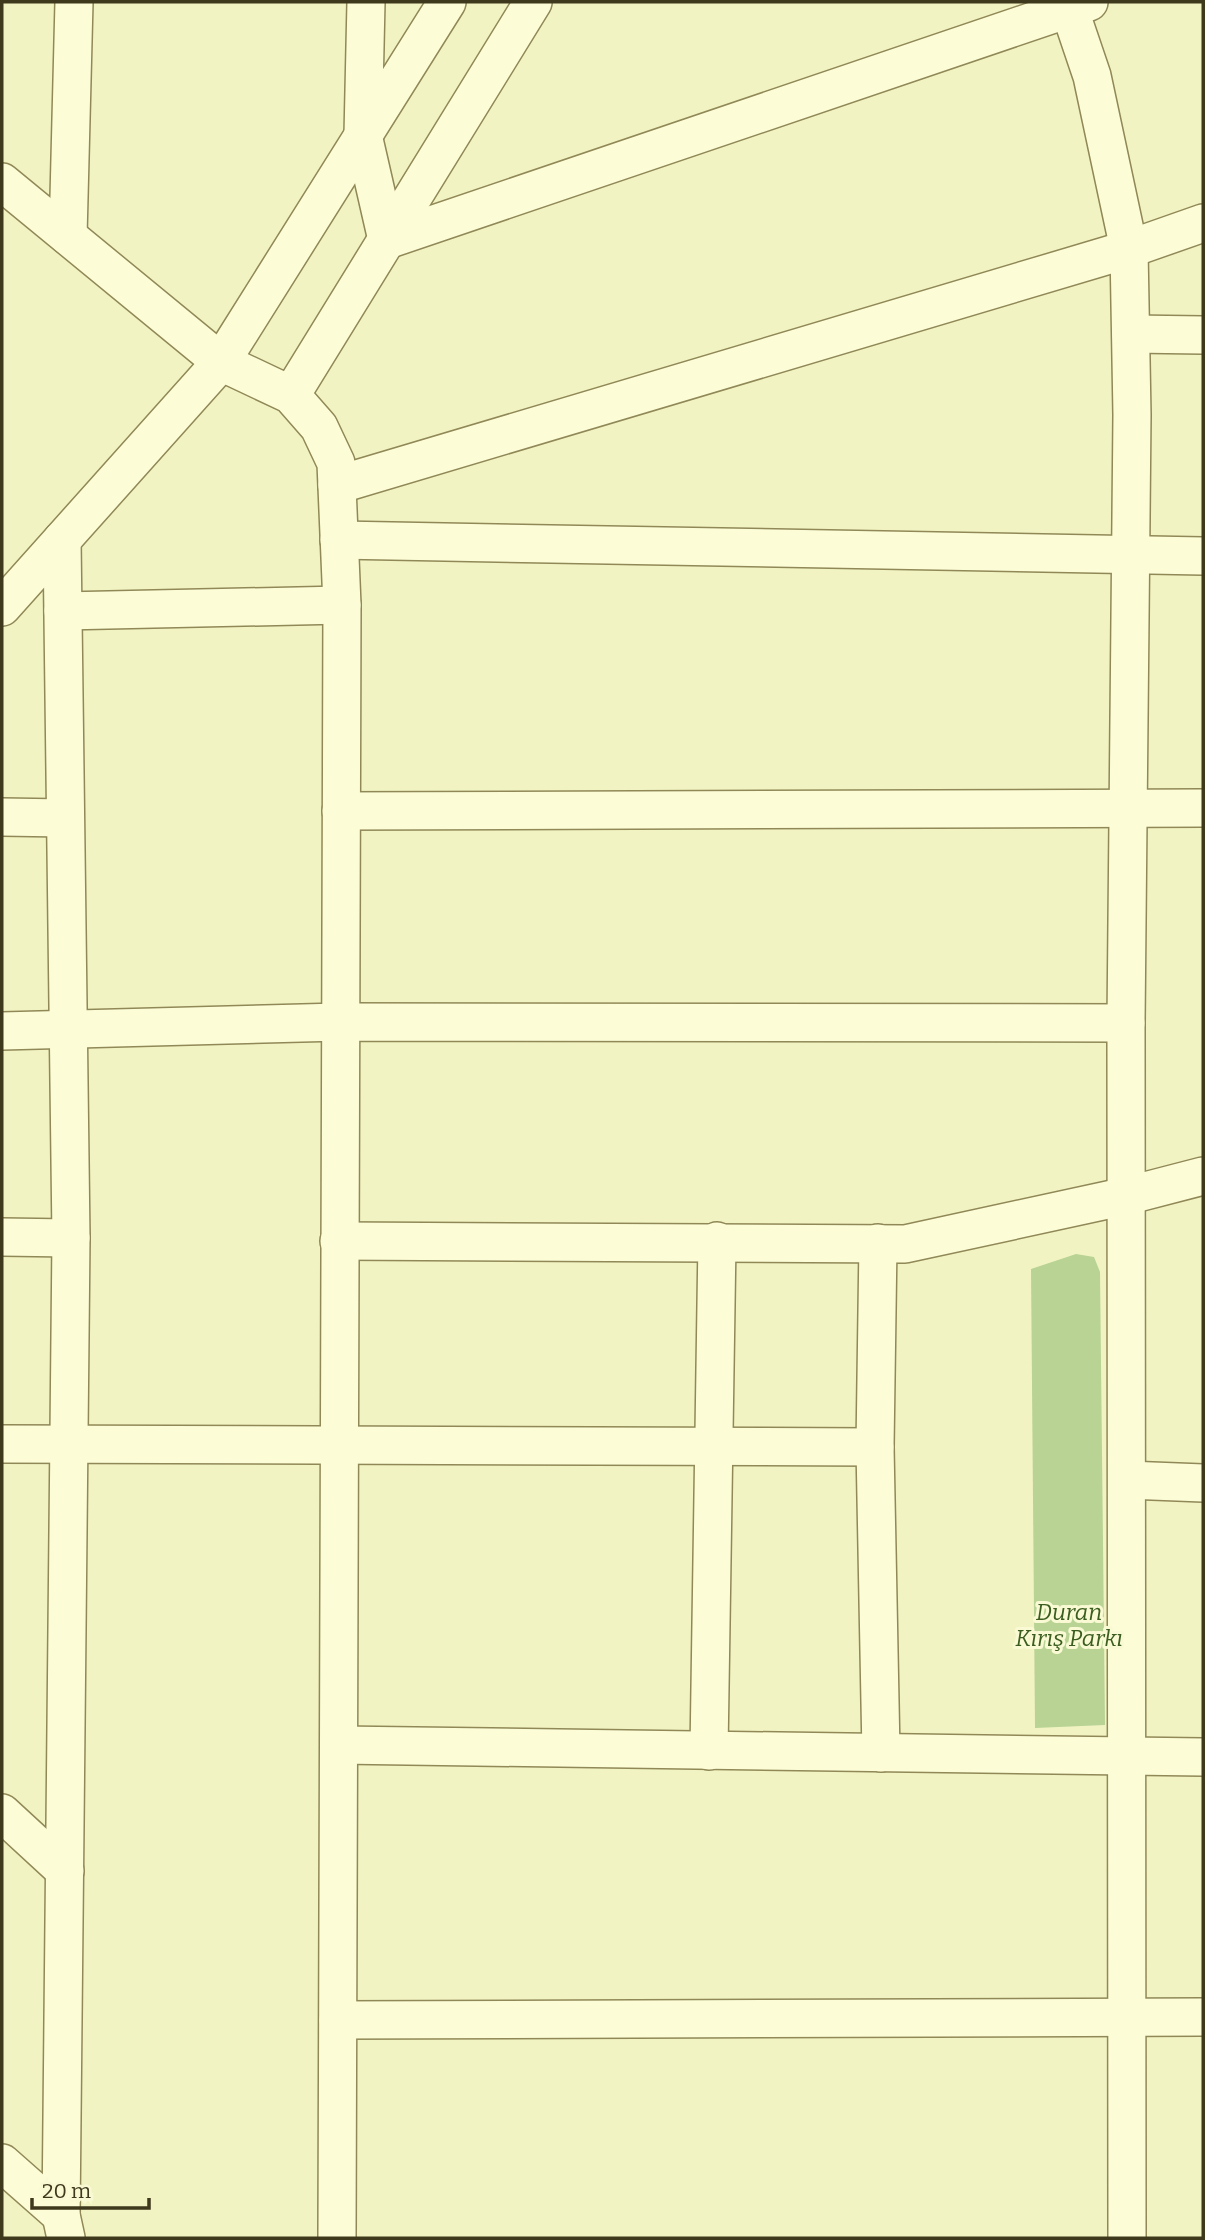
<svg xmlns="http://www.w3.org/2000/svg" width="1205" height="2240" viewBox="0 0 1205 2240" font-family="Bitter,serif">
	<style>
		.green { fill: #b8d394 }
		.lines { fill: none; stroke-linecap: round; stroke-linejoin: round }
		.minor-casing { stroke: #908857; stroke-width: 40 }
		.minor { stroke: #fcfdd7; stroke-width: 37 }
		.labels { text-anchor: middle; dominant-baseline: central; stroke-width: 6; stroke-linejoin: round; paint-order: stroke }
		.park-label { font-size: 23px; font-style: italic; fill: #3b5d20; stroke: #f9fad3 }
	</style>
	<rect width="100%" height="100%" fill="#f2f3c2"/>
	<path class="green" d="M1076 1254 1094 1257 1100 1272 1105 1725 1035 1728 1031 1269Z"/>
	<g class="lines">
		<g class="minor-casing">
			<g id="minor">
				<path d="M366 2 363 135 387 240"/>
				<path d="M1067 2 1092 76 1129 249 1132 415 1126 1023 1127 2238"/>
				<path d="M2 182 221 362 291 395 319 427 336 463 342 605 337 2238"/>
				<path d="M68 236 74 2"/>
				<path d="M387 240 1089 2"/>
				<path d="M1131 334 1203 335"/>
				<path d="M291 395 533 2"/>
				<path d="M337 485 1129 249 1203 223"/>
				<path d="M62 540 71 1238 61 2215 66 2238"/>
				<path d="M339 540 1203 556"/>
				<path d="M2 607 221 362 447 2"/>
				<path d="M63 611 342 605"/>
				<path d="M341 811 1203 808"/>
				<path d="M2 817 65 818"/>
				<path d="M2 1031 340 1022 1126 1023"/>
				<path d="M2 1237 71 1238"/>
				<path d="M339 1241 905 1244 1126 1196 1203 1176"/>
				<path d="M878 1243 875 1447 881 1753"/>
				<path d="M2 1444 875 1447"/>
				<path d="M1127 1480 1203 1483"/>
				<path d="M339 1745 1203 1757"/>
				<path d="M709 1751 717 1241"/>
				<path d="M2 1813 65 1871"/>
				<path d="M338 2020 1203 2017"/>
				<path d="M2 2163 61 2215"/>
			</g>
		</g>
		<use href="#minor" class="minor"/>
	</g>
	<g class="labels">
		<g class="park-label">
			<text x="1069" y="1612">Duran<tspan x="1069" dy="26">Kırış Parkı</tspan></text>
		</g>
	</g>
	<rect width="1205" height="2240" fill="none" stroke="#3e381d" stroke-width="7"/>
	<path d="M32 2198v10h117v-10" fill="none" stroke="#3e381d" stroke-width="3.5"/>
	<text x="42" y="2198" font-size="21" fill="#3e381d" stroke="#f9fad3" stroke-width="5" paint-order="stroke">20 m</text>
</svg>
